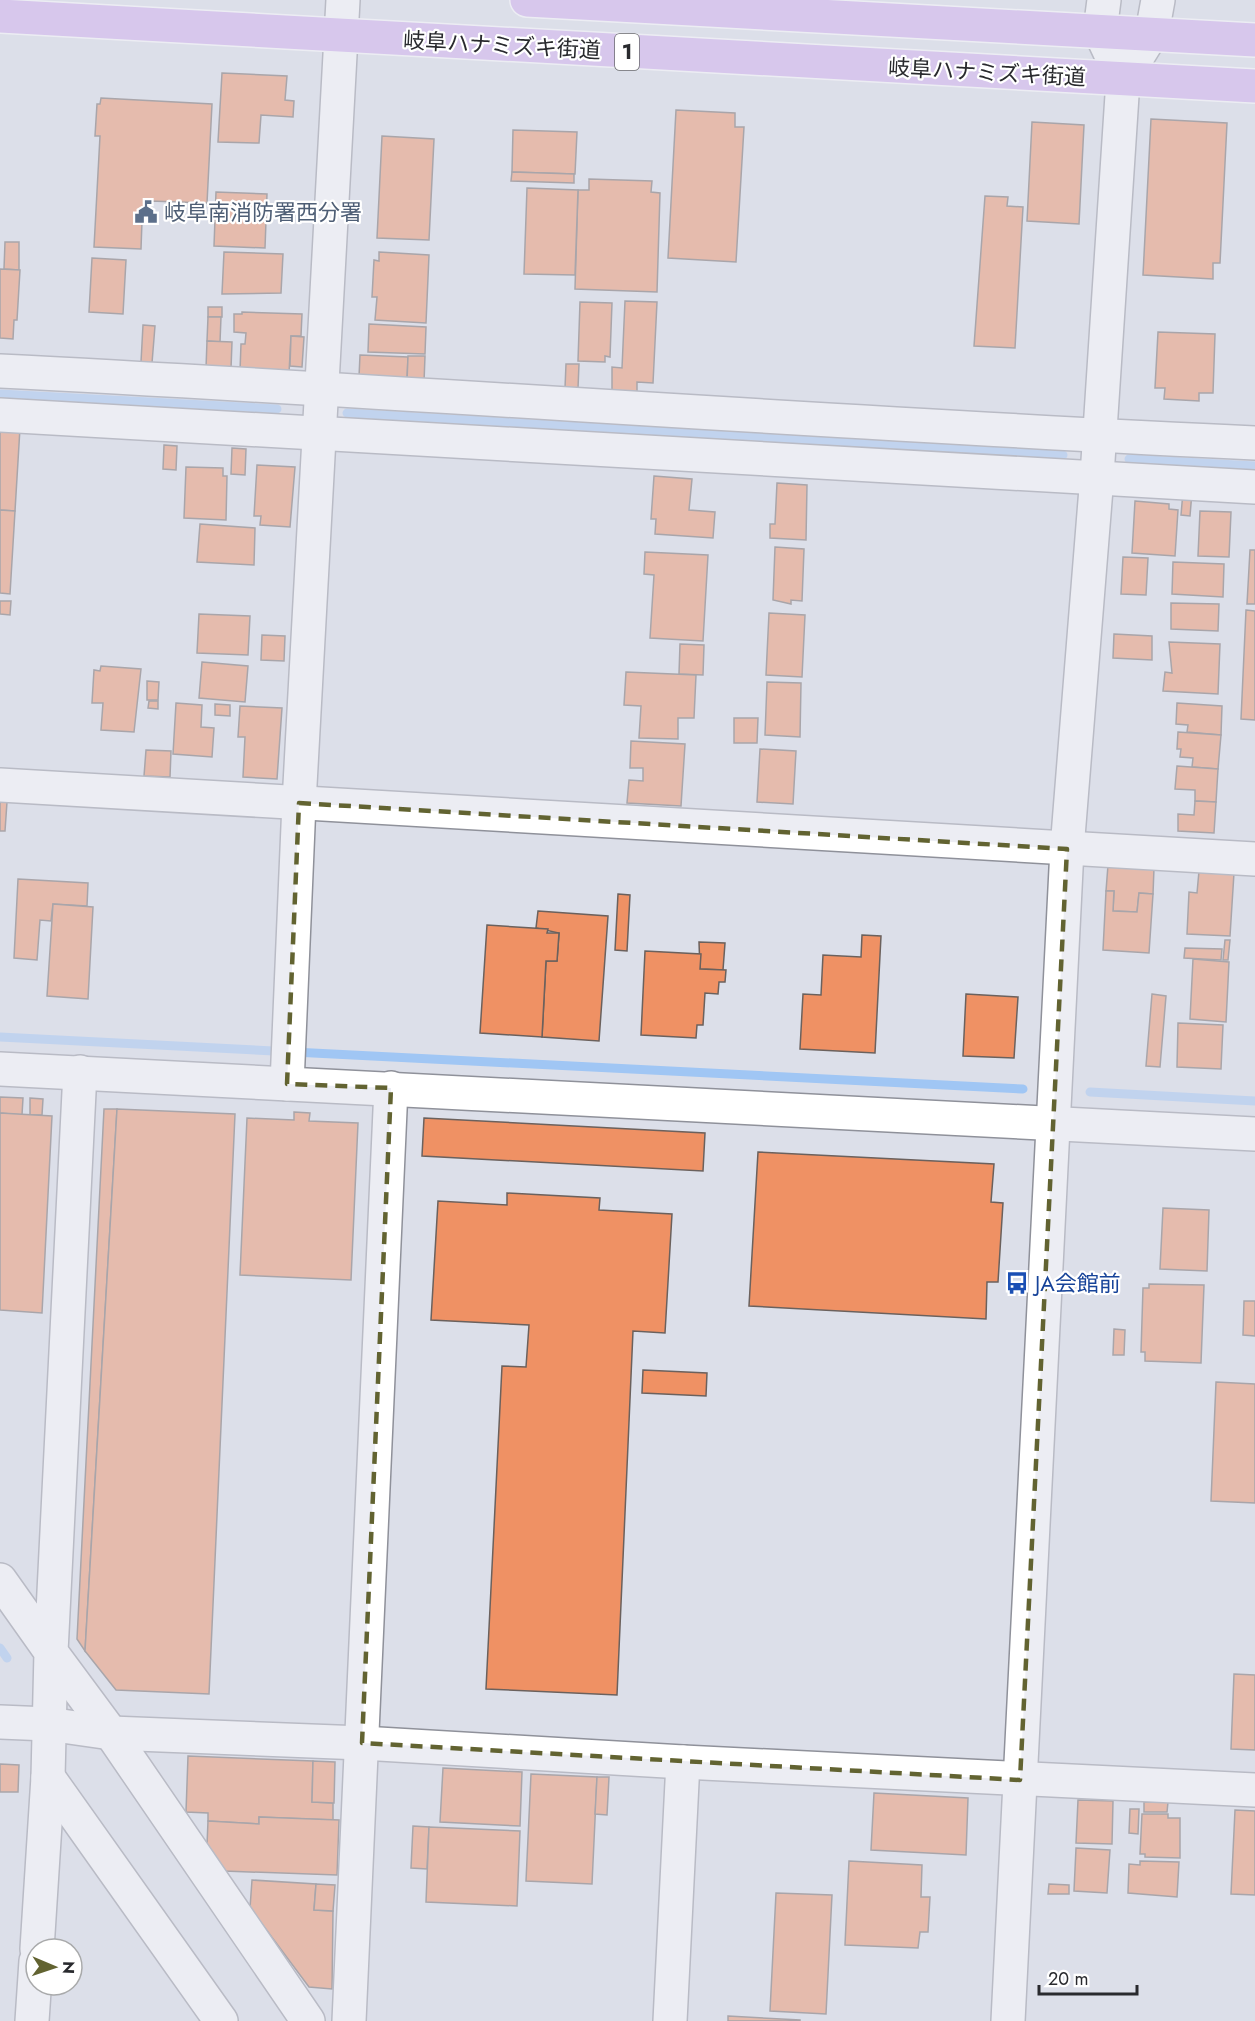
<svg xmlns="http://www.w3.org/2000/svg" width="1255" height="2021" viewBox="0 0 1255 2021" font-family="Jost,'Noto Sans JP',sans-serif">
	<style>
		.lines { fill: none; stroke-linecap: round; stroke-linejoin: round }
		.stream { stroke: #a0c6f4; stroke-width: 9 }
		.building { fill: #ef9164; stroke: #6b615d; stroke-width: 1.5 }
		.minor-casing { stroke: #8f919a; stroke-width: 36 }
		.major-casing { stroke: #fff; stroke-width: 36 }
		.minor { stroke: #fff; stroke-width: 33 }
		.major { stroke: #d0aaf0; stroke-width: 33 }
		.marked { fill: none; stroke: #626331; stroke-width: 4.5; stroke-dasharray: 12 8; stroke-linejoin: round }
		.labels { text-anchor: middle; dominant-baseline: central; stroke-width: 4.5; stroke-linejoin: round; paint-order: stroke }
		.shield { fill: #fff; stroke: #696a6d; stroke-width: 1.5 }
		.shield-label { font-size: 21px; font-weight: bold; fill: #292a2e }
		.street-label { font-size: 22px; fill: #292a2e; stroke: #fff }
		.service-label { font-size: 22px; fill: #4e5e75; stroke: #fff; text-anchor: start }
		.transit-label { font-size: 22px; fill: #164399; stroke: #fff; text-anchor: start }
	</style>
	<rect width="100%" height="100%" fill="#dcdfe9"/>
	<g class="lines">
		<g class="stream">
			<path d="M0 394 277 409"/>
			<path d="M347 413 1063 455"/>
			<path d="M1129 459 1255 466"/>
			<path d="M0 1037 1023 1089"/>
			<path d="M1090 1092 1255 1101"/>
			<path d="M0 1648 7 1658"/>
		</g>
	</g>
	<g class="building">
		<path d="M222 73 287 76 285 100 294 101 293 117 261 115 259 143 218 142Z"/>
		<path d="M101 98 212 104 207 203 150 201 149 222 142 221 141 249 94 247 100 136H95L97 104H100Z"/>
		<path d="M676 110 735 113V127H744L736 262 668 258Z"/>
		<path d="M1151 119 1227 123 1220 263H1213V279L1143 275Z"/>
		<path d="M1032 122 1084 125 1079 224 1027 221Z"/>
		<path d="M513 130 577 132 575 174 512 172Z"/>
		<path d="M382 136 434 139 429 240 377 238Z"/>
		<path d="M512 172 574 174V183L511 181Z"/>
		<path d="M589 179 652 181 651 192 660 193 657 292 575 289 578 190H589Z"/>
		<path d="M527 188 578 190 575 275 524 274Z"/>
		<path d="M216 192 267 194 265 248 214 246Z"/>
		<path d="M985 196 1008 197 1007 206 1023 207 1015 348 974 346Z"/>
		<path d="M5 242H19V270L4 269Z"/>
		<path d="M224 252 283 254 281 293 222 294Z"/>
		<path d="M379 252 429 255 426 323 375 320 377 297H372L374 260 379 261Z"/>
		<path d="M92 258 126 260 123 314 89 312Z"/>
		<path d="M0 269 20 270 17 320H14L13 339 0 338Z"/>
		<path d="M625 301 657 302 653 383 637 382V393L612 391V367L622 368Z"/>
		<path d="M580 302 612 303 610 357 605 356V362L578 361Z"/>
		<rect x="208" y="307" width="14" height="10"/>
		<path d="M242 312 302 314 301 336H291L289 373 240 371 241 344H245L246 333 234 332V314H242Z"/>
		<path d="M208 317H221L220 342 207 341Z"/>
		<path d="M369 324 426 327 425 354 368 352Z"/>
		<path d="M143 325 155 326 152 363 141 362Z"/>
		<path d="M1158 332 1215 334 1213 393H1199V401L1164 399 1165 388H1155Z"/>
		<path d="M291 336 304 337 302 367 290 366Z"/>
		<path d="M207 341 232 342 231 369 206 368Z"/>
		<path d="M360 355 408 357 407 379 359 377Z"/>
		<path d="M408 356H425L424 382 407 381Z"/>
		<path d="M566 364H579L578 388H565Z"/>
		<path d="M0 427 20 428 15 511 0 510Z"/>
		<path d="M164 445 177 446 176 470 163 469Z"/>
		<path d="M232 448 246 449 245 475 231 474Z"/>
		<path d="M257 465 295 467 290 527 260 525 261 516H254Z"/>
		<path d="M186 467 223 468V476H227L226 520 184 518Z"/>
		<path d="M654 476 692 479 689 510 715 512 713 538 655 534 656 519H651Z"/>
		<path d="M777 483 807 485 806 540 770 538V524H775Z"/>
		<path d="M1183 492H1192L1190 516 1181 515Z"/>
		<path d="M1135 501 1169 504V509L1178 510 1175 556 1132 553Z"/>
		<path d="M0 510 15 511 10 594 0 593Z"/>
		<path d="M1200 511 1231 512 1229 557 1198 556Z"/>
		<path d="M200 524 255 528 254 565 197 562Z"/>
		<path d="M775 547 804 549 802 601 791 600V604L773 600Z"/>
		<path d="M1250 550H1255V604H1247Z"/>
		<path d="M645 552 708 555 703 641 650 638 654 575 644 574Z"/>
		<path d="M1123 557 1148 558 1146 595 1121 594Z"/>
		<path d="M1173 562 1224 564 1223 597 1172 594Z"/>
		<path d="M0 601H11L10 615 0 614Z"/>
		<path d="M1171 603 1219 604 1218 631 1171 629Z"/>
		<path d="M1246 610 1255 611V720L1241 719Z"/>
		<path d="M769 613 805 615 802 677 766 675Z"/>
		<path d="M199 614 250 616 248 655 197 653Z"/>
		<path d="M1114 634 1152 636V660L1113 658Z"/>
		<path d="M262 635 285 636 284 661 261 660Z"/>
		<path d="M1169 642 1220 644 1218 694 1163 691 1165 672 1172 673Z"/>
		<path d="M680 644 704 645 703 675 679 674Z"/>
		<path d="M202 662 248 666 245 702 199 698Z"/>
		<path d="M101 666 141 669 134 732 101 730 103 703H92L94 670 100 671Z"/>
		<path d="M626 672 696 675 694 718H678V739L639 738 641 706 624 705Z"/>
		<path d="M147 681 159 682 158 700H147Z"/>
		<path d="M767 682 801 683 800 737 765 735Z"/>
		<path d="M149 701H158V709L148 708Z"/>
		<path d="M176 703 202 705 201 727 214 728 212 757 173 754Z"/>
		<path d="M1177 703 1222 706 1221 735 1187 732 1188 725 1176 724Z"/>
		<path d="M215 704 230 705V716L215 715Z"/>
		<path d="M240 706 282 708 277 779 243 777 245 737H238Z"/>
		<path d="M734 718H758L757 743H734Z"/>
		<path d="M1178 732 1221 735 1218 769 1192 767 1193 758 1180 757 1181 749H1177Z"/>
		<path d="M631 741 685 744 681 806 627 803 629 780 643 781V768H630Z"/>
		<path d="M760 749 796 751 793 804 757 802Z"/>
		<path d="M146 750 171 751 170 777 144 776Z"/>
		<path d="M1177 766 1218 769 1216 802 1195 801V790L1175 789Z"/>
		<path d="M1195 801 1216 802 1214 833 1178 831V814L1194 815Z"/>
		<path d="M0 802H7L5 831H0Z"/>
		<path d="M1108 865 1154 868 1153 894 1139 893 1137 912 1113 911 1114 891H1106Z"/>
		<path d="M1199 871 1234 873 1230 936 1187 934 1189 892 1197 893Z"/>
		<path d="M18 879 88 883 87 906 53 904 51 921 40 920 37 960 14 958Z"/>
		<path d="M1106 891H1114L1113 911 1137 912 1139 893 1153 894 1149 953 1103 950Z"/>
		<path d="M618 894 630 895 627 951 615 950Z"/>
		<path d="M53 904 93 907 88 999 47 996Z"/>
		<path d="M538 911 608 916 599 1041 542 1037 546 961H557L559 933 536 928Z"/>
		<path d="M487 925 548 929 547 933H559L557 961H546L542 1037 480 1033Z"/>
		<path d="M862 935 881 936 875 1053 800 1049 803 994 821 995 823 955 861 957Z"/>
		<path d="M1225 940H1230L1228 960H1223Z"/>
		<path d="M699 942 725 943 723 970 700 969Z"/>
		<path d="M1185 948 1222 949 1221 960 1184 958Z"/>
		<path d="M645 951 701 954 700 969 726 970 725 982H719L718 994 705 993 703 1025H697L696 1038 641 1035Z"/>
		<path d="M1193 959 1229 962 1226 1022 1190 1019Z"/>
		<path d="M966 994 1018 997 1014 1058 963 1056Z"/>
		<path d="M1152 994 1166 996 1160 1067 1146 1066Z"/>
		<path d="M1178 1023 1223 1025 1221 1069 1177 1067Z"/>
		<path d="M0 1097 23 1098 22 1115 0 1113Z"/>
		<path d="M30 1098 43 1099 42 1115H30Z"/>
		<path d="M104 1109H117L85 1651 77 1639Z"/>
		<path d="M117 1109 235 1114 209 1694 116 1690 85 1651Z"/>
		<path d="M294 1112 310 1113 309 1121 358 1123 351 1280 240 1275 247 1118 294 1120Z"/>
		<path d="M0 1113 52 1116 42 1313 0 1310Z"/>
		<path d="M424 1118 705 1133 703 1171 422 1156Z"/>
		<path d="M758 1152 994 1164 991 1202 1003 1203 998 1282H987L986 1319 749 1306Z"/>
		<path d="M507 1193 600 1198 599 1210 672 1214 665 1333 633 1331 617 1695 486 1689 502 1366 526 1367 529 1325 431 1320 438 1201 507 1205Z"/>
		<path d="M1163 1208 1209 1210 1207 1271 1160 1269Z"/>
		<path d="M1149 1284 1204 1285 1201 1363 1145 1361V1352H1141L1143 1288H1149Z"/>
		<path d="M1244 1301H1255V1336L1243 1335Z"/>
		<path d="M1114 1329 1125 1330 1124 1355H1113Z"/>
		<path d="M643 1370 707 1373 706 1396 642 1393Z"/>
		<path d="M1216 1382 1255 1384V1503L1211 1501Z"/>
		<path d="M1234 1674 1255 1675V1750L1231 1749Z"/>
		<path d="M188 1756 313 1761 312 1802 333 1803V1820L259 1817V1824L208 1821V1813L186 1812Z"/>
		<path d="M313 1761 335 1762 334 1803 312 1802Z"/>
		<path d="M0 1764 19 1765 18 1792H0Z"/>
		<path d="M443 1768 522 1772 520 1826 440 1822Z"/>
		<path d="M531 1774 597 1777 592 1884 526 1881Z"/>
		<path d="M597 1777H609L607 1815 595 1814Z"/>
		<path d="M874 1793 968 1798 966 1855 871 1850Z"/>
		<path d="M1078 1800 1113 1801 1112 1844 1076 1843Z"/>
		<path d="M1144 1802H1168L1167 1812H1144Z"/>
		<path d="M1130 1809H1139L1138 1834 1129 1833Z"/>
		<path d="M1235 1810 1255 1811V1895L1231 1894Z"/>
		<path d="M1142 1814H1168V1818H1180V1858L1145 1857V1854H1140Z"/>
		<path d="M259 1817 339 1820 337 1875 224 1871 207 1845 208 1821 259 1824Z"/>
		<path d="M413 1826 429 1827 427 1869 411 1868Z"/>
		<path d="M429 1827 520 1831 517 1906 426 1902Z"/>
		<path d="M1076 1848 1110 1850 1107 1893 1074 1891Z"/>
		<path d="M849 1861 922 1865 921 1897H930L928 1932H920L918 1948 845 1945Z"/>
		<path d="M1140 1861 1179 1862 1177 1897 1128 1893 1129 1864 1140 1865Z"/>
		<path d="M252 1880 316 1884 314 1910 333 1911 332 1989 309 1987 250 1908Z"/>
		<path d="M316 1884 335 1885 333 1911 314 1910Z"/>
		<path d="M1049 1884 1069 1885V1894H1048Z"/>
		<path d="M776 1893 832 1895 826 2014 770 2011Z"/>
		<path d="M728 2016 800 2020V2021H728Z"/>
	</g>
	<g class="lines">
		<g class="minor-casing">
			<g id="minor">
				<path d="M1104 0 1100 31 1123 80"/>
				<path d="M0 371C419 392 836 424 1255 443"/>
				<path d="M0 415 1255 487"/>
				<path d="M0 785 1255 859"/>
				<path d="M0 1069 1255 1134"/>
				<path d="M80 1072 51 1652 111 1733 308 2021"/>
				<path d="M287 1084 299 803 343 0"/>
				<path d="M0 1580 51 1652 48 1777 37 1949"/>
				<path d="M0 1722 48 1724 111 1733 362 1743 683 1762 1255 1790"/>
				<path d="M48 1777 221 2021"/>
				<path d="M32 2021 36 1961"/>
				<path d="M349 2021 391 1088"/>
				<path d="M670 2021 683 1762"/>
				<path d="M1008 2021 1067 849 1097 476 1123 80 1152 33 1158 0"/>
			</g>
		</g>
		<g class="major-casing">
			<g id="major">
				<path d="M527 0 1255 40"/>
				<path d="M0 16 1255 86"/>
			</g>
		</g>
		<use href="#minor" class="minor"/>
		<use href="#major" class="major"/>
	</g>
	<path d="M0 0H1255V2021H0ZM299 803 1067 849 1020 1780 362 1743 391 1088 287 1084Z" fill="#dcdfe9" fill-opacity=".55" fill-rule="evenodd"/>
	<path class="marked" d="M299 803 1067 849 1020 1780 362 1743 391 1088 287 1084Z"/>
	<defs>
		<g id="civic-bare" transform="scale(1.8)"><path d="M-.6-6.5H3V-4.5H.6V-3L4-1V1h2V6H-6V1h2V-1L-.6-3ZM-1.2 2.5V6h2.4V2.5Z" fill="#5c6f8a" stroke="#fff" stroke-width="2.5" paint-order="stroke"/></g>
		<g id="bus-bare" transform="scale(1.8)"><path d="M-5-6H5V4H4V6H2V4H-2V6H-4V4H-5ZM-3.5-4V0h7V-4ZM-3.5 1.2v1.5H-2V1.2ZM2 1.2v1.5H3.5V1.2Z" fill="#1a4fb4" stroke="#fff" stroke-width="2.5" paint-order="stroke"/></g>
	</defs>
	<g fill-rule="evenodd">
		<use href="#civic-bare" x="146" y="212"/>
		<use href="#bus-bare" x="1017" y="1283"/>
	</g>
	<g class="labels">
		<rect class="shield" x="615" y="34" width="24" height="36" rx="4.5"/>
		<g class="shield-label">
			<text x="627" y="52">1</text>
		</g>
		<g class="street-label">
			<text transform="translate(502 45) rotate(3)">岐阜ハナミズキ街道</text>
			<text transform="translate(987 72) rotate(3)">岐阜ハナミズキ街道</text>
		</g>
		<g class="service-label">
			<text x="164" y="212">岐阜南消防署西分署</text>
		</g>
		<g class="transit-label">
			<text x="1035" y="1283">JA会館前</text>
		</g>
	</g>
	<g transform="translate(54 1967) rotate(92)"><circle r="28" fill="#ffffff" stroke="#a9aaab" stroke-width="1.5"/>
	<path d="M0-4.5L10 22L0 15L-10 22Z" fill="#626331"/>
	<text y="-9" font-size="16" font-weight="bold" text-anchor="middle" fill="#292a2e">N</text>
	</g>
	<path d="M1039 1985v9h98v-9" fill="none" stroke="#292a2e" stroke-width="3"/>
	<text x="1048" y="1985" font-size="18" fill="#292a2e" stroke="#ffffff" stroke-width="4.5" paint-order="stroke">20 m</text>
</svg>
